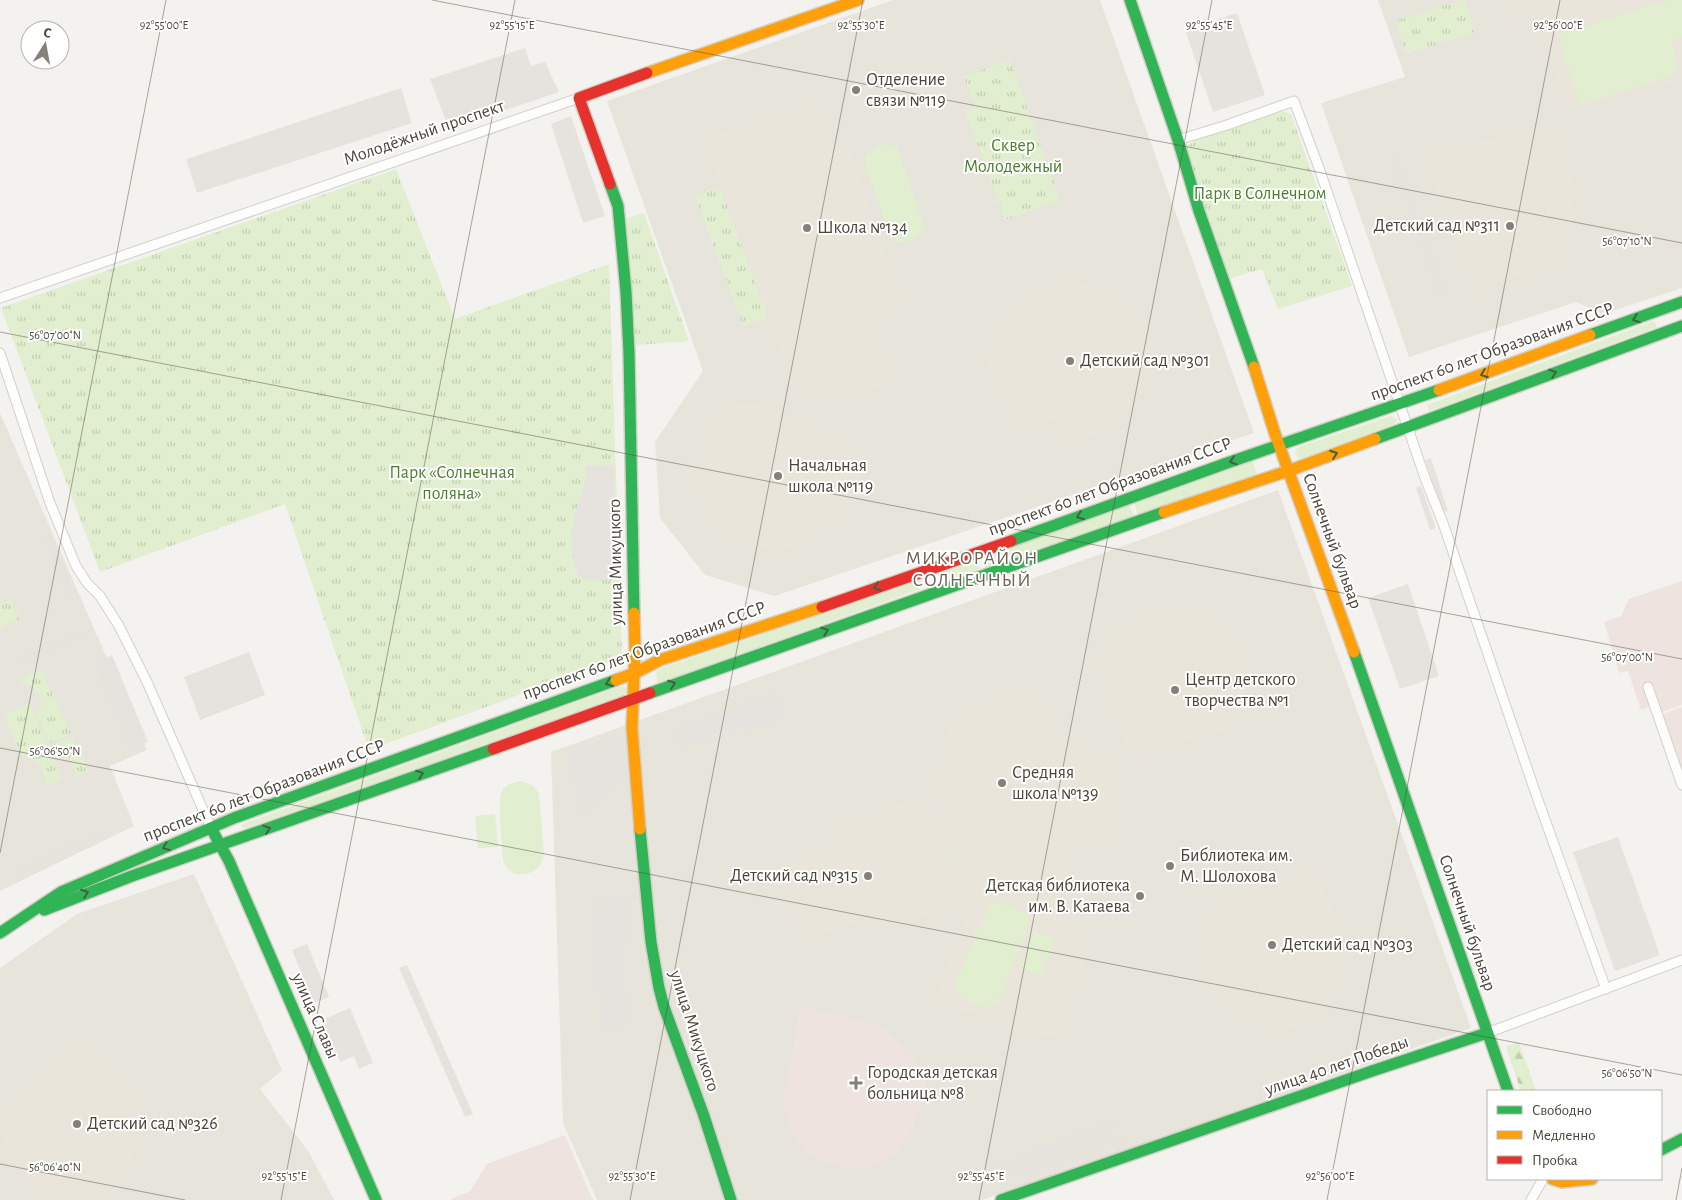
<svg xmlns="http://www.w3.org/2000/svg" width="1682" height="1200" viewBox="0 0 1682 1200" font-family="'Alegreya Sans',sans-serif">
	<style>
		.residential { fill: #e7e4dc }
		.education { fill: #eae5da }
		.medical { fill: #eee3df }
		.grass { fill: #e1eecf }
		.forest { fill: url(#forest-firs) }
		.park { fill: url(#park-tufts) }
		.parking { fill: #e6e3df }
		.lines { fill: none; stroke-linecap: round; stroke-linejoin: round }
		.street-casing { stroke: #d2d0cb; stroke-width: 11 }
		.fast-casing { stroke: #d3cfc5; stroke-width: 14 }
		.slow-casing { stroke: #d3cfc5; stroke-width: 14 }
		.jam-casing { stroke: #d3cfc5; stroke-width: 14 }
		.street { stroke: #fdfdfc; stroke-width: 9 }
		.fast { stroke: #30b455; stroke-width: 11 }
		.slow { stroke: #ff9f0a; stroke-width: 11 }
		.jam { stroke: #e5322d; stroke-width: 11 }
		.oneway { stroke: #446040 }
		.ticks { fill: none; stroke: #4b4439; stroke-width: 1; stroke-opacity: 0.45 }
		.poi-dot { fill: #868178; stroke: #fff; stroke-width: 2 }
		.labels { text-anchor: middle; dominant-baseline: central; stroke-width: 4; stroke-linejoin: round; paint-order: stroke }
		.poi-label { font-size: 18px; fill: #4b4439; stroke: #fff; text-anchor: start }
		.street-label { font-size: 18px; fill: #4b4439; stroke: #fff }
		.park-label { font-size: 18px; fill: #4a7f2a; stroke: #fff }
		.neighbourhood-label { font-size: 19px; letter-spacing: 1px; fill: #6e6250; stroke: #fff }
		.ticks-label { font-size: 12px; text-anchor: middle; fill: #4b4439; stroke: #fff; stroke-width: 4; stroke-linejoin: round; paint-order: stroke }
	</style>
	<defs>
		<pattern id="forest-firs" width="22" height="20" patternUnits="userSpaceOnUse" patternTransform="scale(1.25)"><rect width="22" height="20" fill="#e1eecf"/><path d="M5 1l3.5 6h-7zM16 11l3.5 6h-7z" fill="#c3cdb2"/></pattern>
		<pattern id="park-tufts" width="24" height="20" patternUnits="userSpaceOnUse" patternTransform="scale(1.25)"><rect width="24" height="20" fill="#e1eecf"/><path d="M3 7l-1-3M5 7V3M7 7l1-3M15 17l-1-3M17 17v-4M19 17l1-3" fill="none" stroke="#c3cdb2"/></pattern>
	</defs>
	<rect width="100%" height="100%" fill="#f4f2ee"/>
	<g class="residential">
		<path d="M893 0H1100L1254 433 775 596 705 575 660 518 655 442 703 371 607 101Z"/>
		<path d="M1378 0H1682V288L1603 314 1576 302 1409 357 1321 103 1405 77Z"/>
		<path d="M0 413 147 750 110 766 134 826 0 891Z"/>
		<path d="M1278 490 1471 1028 982 1200H597L563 1123 551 752Z"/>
		<path d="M194 874 282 1070 260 1089 309 1152 334 1200H0V968L77 914Z"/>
	</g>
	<g class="education">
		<path d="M1501 0H1682V70L1671 82 1568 112 1537 18 1507 17Z"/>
		<path d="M817 100 837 155 851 150 902 301 877 331 891 377 889 383 887 385 874 390 794 391 705 140Z"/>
		<path d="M1551 123 1576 190 1563 261 1474 292 1425 157Z"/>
		<path d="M1061 279 1098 285 1115 295 1134 313 1154 345 1152 370 1140 394 1119 418 1106 430 1067 444 1058 417 1016 432 983 353 1007 323 1032 296Z"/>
		<path d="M741 405H759L789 417 841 443 854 453 858 460 859 473 856 486 840 516 825 530 792 548 781 551 767 550 756 547 732 535 724 528 710 513 697 486 699 459 712 429 722 415 731 408Z"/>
		<path d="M1198 608 1214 615 1246 653 1249 674 1240 706 1224 732 1129 757 1096 660 1111 637 1136 622 1170 610Z"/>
		<path d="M1035 685 1054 736 1119 765 1118 834 1073 847 1061 911 1090 942 1058 1039 937 1003 935 998 974 895 934 786 953 719Z"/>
		<path d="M924 795 957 885 950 909 873 933 866 918 803 940 779 866 842 844 836 825Z"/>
		<path d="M1318 872 1347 954 1336 994 1326 1008 1307 1022 1289 1028 1271 1027 1248 1022 1223 1009 1202 985 1199 954V936L1215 904 1230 890Z"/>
		<path d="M84 1038 97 1045 150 1117 145 1131 130 1142 132 1172 97 1200H45L4 1152 8 1102Z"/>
	</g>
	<g class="medical">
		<path d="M1682 581V705L1662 712 1659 704 1641 710 1628 671 1619 673 1604 622 1621 616 1629 599Z"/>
		<path d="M1682 707V769L1663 714Z"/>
		<path d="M805 1007 873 1024 887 1031 914 1059 924 1078 927 1088 926 1097 919 1110 911 1133 899 1150 882 1163 859 1168 846 1167 821 1160 808 1153 799 1144 789 1128 784 1105 785 1090 800 1011Z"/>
		<path d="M565 1135 593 1200H449L470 1191 487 1164Z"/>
	</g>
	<g class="grass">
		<path d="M1668 0H1682V37L1671 41 1678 65 1669 77 1580 105 1558 35Z"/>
		<path d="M887 144 897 147 925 228C917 241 906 245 891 240L864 161C866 150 876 145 887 144Z"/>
		<path d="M1654 321 1657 327 1429 411 1427 405Z"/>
		<path d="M1391 416 1397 419 1394 425 1303 458H1298L1295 454 1296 450 1299 447Z"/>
		<path d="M1252 460 1257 474 1138 515 1134 502Z"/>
		<path d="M1129 504 1134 517 985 567 982 558Z"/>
		<path d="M977 559 980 569 946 580 940 579 939 575 941 572Z"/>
		<path d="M919 580 923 583V586L920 589 657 684 656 671 660 669Z"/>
		<path d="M621 686 626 688 627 692 623 696 246 828 241 827 243 824Z"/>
		<path d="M521 781 533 786 539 793 544 854C542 875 513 883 504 863 502 857 499 809 500 800 500 797 501 792 503 789 507 784 514 782 521 781Z"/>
		<path d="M495 814 498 847 478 848 475 816Z"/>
		<path d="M995 902H1001L1027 914 1030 922 998 1002 989 1008C975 1005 956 998 956 982L988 907Z"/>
		<path d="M1035 931 1055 940 1041 976 1020 967Z"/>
	</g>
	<path class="forest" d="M1519 1042 1536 1091H1521L1506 1047Z"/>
	<g class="park">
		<path d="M1461 0H1464L1475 32 1406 54 1395 21Z"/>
		<path d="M1010 60 1060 200 1005 220 965 111 975 108 964 76Z"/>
		<path d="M1279 110 1291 114 1352 286 1278 309 1262 269 1228 279 1186 153 1188 146 1194 141Z"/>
		<path d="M396 169 455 319 609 264 622 657 369 750 285 504 100 572 1 308Z"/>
		<path d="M720 187 768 318 743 326 695 196Z"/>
		<path d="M644 213 689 341 636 345 626 219Z"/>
		<path d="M11 599 20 619 0 628V604Z"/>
		<path d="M41 669 71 734 50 743 36 713 41 707 40 695 31 686 23 685 20 679Z"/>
		<path d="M30 703 62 779 47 786C41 769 40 758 20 755L4 715Z"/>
		<path d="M72 736 88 771 77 776 66 751 56 756 51 746Z"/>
	</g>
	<g class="parking">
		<path d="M1237 13 1265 95 1213 112 1185 30Z"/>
		<path d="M525 48 531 66 545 62 559 92 449 129 430 79Z"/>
		<path d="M401 88 412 123 197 193 186 159Z"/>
		<path d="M571 116 605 216 583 223 551 124Z"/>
		<path d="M1397 156 1445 295 1440 297 1392 157Z"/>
		<path d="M1431 458 1448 511 1443 512 1425 460Z"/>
		<path d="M614 465 616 580 581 579 573 563 571 531 586 478 585 466Z"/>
		<path d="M1421 486 1436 528 1430 530 1416 488Z"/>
		<path d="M49 533 75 593 70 595 44 535Z"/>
		<path d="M1408 584 1439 676 1400 689 1368 598Z"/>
		<path d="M83 630 86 636 23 664 20 657Z"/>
		<path d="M249 652 265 695 200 720 184 677Z"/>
		<path d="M112 655 148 742 131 750 95 663Z"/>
		<path d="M776 692 785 717 745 732 743 725 682 748 675 729Z"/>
		<path d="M626 734 629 776 604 794 584 814 568 753Z"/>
		<path d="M105 830 107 835 19 875 17 870Z"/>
		<path d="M1618 837 1660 955 1615 971 1573 852Z"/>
		<path d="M628 898V937L621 942 627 1024 603 1030 596 963 598 900Z"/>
		<path d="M307 944 329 997 314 1003 292 950Z"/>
		<path d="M407 965 473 1114 465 1117 399 968Z"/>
		<path d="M350 1008 373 1063 359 1069 354 1056 340 1062 322 1020Z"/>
		<path d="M1119 1119 1121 1125 999 1172 996 1166Z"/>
		<path d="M1121 1134 1123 1139 1013 1178 1011 1173Z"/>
	</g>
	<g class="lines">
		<g class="street-casing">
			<g id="street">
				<path d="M1178 140 1227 125 1294 101 1319 168 1425 478 1443 523 1538 800 1606 989"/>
				<path d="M0 298 579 98"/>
				<path d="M0 353 50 503 76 566 87 583 100 596 119 626 147 682 211 828"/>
				<path d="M1648 687 1682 785"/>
				<path d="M1487 1033 1682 960"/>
				<path d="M1531 1200 1543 1179"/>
			</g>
		</g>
		<g class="fast-casing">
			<g id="fast">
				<path d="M1130 0 1178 140 1199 211 1254 367"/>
				<path d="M610 184 618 206 626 292 629 353 634 613"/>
				<path d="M1590 335 1682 302"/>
				<path d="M1375 439 1682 326"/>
				<path d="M1011 541 1227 463 1439 390"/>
				<path d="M1354 652 1508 1091"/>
				<path d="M650 693 1164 512"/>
				<path d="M211 828 229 861 376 1200"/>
				<path d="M640 829 651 942 659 988 664 1007 704 1116 731 1200"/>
				<path d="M44 910 132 876 493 749"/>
				<path d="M0 933 61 892 234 818 616 680"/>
				<path d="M1661 1150 1682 1139"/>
				<path d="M1001 1200 1372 1071 1487 1033"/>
			</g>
		</g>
		<g class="slow-casing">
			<g id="slow">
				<path d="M647 73 858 0"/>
				<path d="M1254 367 1275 434 1354 652"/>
				<path d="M1439 390 1590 335"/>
				<path d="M1164 512 1288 471 1375 439"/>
				<path d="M634 613 635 650 632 728 640 829"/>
				<path d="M616 680 635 673 660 660 822 607"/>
				<path d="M1552 1179 1562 1182 1592 1179"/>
			</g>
		</g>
		<g class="jam-casing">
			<g id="jam">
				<path d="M610 184 579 98 647 73"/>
				<path d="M822 607 1011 541"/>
				<path d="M493 749 650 693"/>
			</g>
		</g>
		<use href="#street" class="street"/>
		<use href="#fast" class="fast"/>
		<use href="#slow" class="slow"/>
		<use href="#jam" class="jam"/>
	</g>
	<defs><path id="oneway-chevron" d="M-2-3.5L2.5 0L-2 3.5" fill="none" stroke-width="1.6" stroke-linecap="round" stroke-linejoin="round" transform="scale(1.25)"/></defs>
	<g class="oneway">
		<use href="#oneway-chevron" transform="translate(1636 319) rotate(160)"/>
		<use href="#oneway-chevron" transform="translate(1553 373) rotate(-20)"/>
		<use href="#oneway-chevron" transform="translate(1484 374) rotate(160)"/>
		<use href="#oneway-chevron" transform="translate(1334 454) rotate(-20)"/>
		<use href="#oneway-chevron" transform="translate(1233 461) rotate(162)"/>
		<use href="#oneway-chevron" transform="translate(1080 516) rotate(160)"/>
		<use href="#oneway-chevron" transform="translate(877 587) rotate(161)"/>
		<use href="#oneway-chevron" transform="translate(825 631) rotate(-20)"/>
		<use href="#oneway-chevron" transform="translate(609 683) rotate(160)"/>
		<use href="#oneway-chevron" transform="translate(672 684) rotate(-19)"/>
		<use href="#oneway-chevron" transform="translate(420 774) rotate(-20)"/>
		<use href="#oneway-chevron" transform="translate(267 829) rotate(-20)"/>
		<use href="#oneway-chevron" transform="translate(166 847) rotate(158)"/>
		<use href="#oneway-chevron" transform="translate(85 893) rotate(-20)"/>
	</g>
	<path class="ticks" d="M432 0 1682 243M0 332 1682 659M0 748 1682 1075M0 853 166 0M0 1164 185 1200M281 1200 515 0M630 1200 863 0M979 1200 1212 0M1327 1200 1560 0M1676 1200 1682 1168"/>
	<g class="poi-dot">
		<circle cx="856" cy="90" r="5"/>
		<circle cx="1510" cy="226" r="5"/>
		<circle cx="807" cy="228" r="5"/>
		<circle cx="1070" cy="361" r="5"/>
		<circle cx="778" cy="476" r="5"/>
		<circle cx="1175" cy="690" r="5"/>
		<circle cx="1002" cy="783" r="5"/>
		<circle cx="1170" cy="866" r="5"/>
		<circle cx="868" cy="876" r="5"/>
		<circle cx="1140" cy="896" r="5"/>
		<circle cx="1272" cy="945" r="5"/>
		<path d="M853.5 1075.5h5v5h5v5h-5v5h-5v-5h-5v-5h5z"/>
		<circle cx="77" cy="1124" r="5"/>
	</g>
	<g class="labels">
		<g class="poi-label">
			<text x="866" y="80">Отделение<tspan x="866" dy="21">связи №119</tspan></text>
			<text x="1500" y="226" text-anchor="end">Детский сад №311</text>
			<text x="817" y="228">Школа №134</text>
			<text x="1080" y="361">Детский сад №301</text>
			<text x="788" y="466">Начальная<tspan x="788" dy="21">школа №119</tspan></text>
			<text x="1185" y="680">Центр детского<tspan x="1185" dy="21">творчества №1</tspan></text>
			<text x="1012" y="773">Средняя<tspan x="1012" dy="21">школа №139</tspan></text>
			<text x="1180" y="856">Библиотека им.<tspan x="1180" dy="21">М. Шолохова</tspan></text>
			<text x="858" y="876" text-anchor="end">Детский сад №315</text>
			<text x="1130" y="886" text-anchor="end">Детская библиотека<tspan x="1130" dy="21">им. В. Катаева</tspan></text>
			<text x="1282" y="945">Детский сад №303</text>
			<text x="867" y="1073">Городская детская<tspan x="867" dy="21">больница №8</tspan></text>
			<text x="87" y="1124">Детский сад №326</text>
		</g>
		<g class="street-label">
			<text transform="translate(424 133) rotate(-19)">Молодёжный проспект</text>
			<text transform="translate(1492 352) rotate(-20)">проспект 60 лет Образования СССР</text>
			<text transform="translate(1110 487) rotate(-20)">проспект 60 лет Образования СССР</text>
			<text transform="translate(1332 541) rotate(70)">Солнечный бульвар</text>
			<text transform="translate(616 562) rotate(-91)">улица Микуцкого</text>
			<text transform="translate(644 651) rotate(-20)">проспект 60 лет Образования СССР</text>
			<text transform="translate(264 791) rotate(-21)">проспект 60 лет Образования СССР</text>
			<text transform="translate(1467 923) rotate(71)">Солнечный бульвар</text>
			<text transform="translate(315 1016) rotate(66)">улица Славы</text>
			<text transform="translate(694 1031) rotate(72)">улица Микуцкого</text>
			<text transform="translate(1337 1066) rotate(-19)">улица 40 лет Победы</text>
		</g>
		<g class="park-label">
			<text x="1013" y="146">Сквер<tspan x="1013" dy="21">Молодежный</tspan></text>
			<text x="1260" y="194">Парк в Солнечном</text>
			<text x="452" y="473">Парк «Солнечная<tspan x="452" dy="21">поляна»</tspan></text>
		</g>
		<g class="neighbourhood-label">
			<text x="972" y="558">МИКРОРАЙОН<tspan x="972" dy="22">СОЛНЕЧНЫЙ</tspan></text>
		</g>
	</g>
	<g class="ticks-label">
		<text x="164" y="29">92°55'00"E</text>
		<text x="512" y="29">92°55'15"E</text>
		<text x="861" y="29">92°55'30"E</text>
		<text x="1209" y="29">92°55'45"E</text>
		<text x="1558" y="29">92°56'00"E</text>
		<text x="1627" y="245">56°07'10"N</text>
		<text x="55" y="339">56°07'00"N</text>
		<text x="1627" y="661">56°07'00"N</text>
		<text x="55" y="755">56°06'50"N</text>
		<text x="1627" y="1077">56°06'50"N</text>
		<text x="55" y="1171">56°06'40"N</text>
		<text x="284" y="1180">92°55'15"E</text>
		<text x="632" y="1180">92°55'30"E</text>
		<text x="981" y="1180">92°55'45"E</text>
		<text x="1330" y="1180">92°56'00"E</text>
	</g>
	<rect x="1487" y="1090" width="175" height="90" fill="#ffffff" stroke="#b7b4b0"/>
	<rect x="1497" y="1106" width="25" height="8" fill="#30b455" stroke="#b7b4b0"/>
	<text x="1532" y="1115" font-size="15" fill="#4b4439">Свободно</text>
	<rect x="1497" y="1131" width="25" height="8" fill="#ff9f0a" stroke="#b7b4b0"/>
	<text x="1532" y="1140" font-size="15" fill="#4b4439">Медленно</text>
	<rect x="1497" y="1156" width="25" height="8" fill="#e5322d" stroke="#b7b4b0"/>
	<text x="1532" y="1165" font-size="15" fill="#4b4439">Пробка</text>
	<g transform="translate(45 45) rotate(11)"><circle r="24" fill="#ffffff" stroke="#b7b4b0"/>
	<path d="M0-4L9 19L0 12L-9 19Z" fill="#868178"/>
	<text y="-8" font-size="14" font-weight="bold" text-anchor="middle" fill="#4b4439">С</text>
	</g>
</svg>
